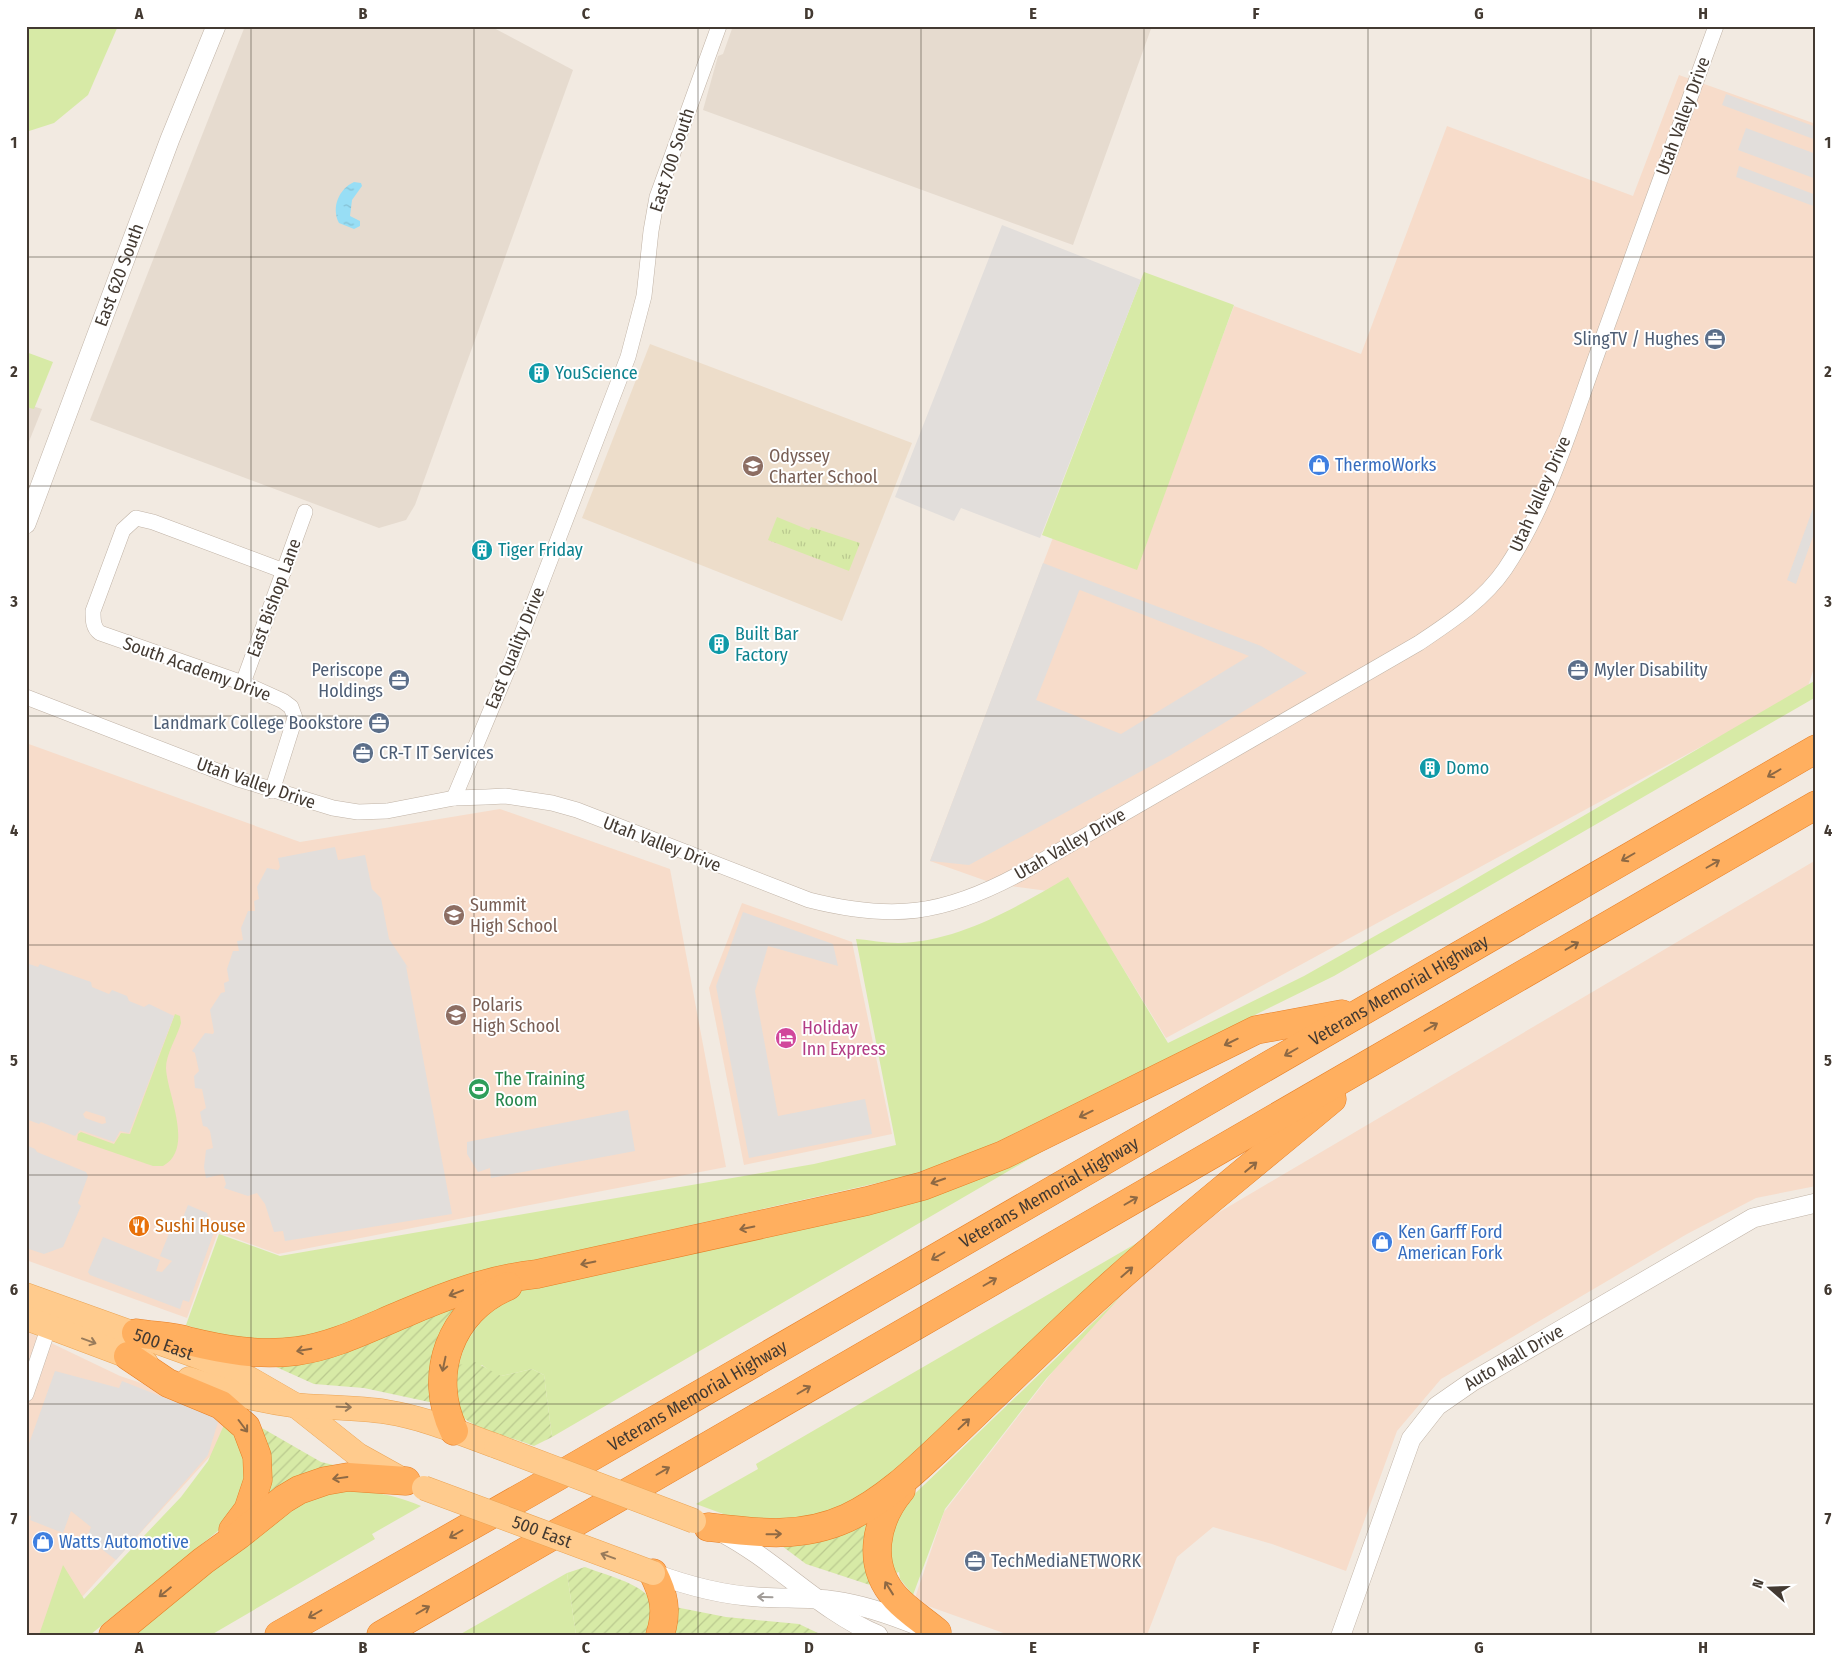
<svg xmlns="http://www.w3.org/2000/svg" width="1842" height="1661" viewBox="0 0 1842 1661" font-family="'Fira Sans Condensed',sans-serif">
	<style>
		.residential { fill: #e6dbcf }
		.commercial { fill: #f7dcca }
		.education { fill: #edddca }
		.grass { fill: #d7eaa6 }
		.park { fill: url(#park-tufts) }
		.garden { fill: url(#garden-furrows) }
		.parking { fill: #e2dedb; fill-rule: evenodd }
		.water { fill: url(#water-ripples) }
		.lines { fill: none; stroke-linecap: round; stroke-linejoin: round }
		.minor-casing { stroke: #c0b3a6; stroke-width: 16 }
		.tertiary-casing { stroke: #c0b3a6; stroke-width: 20 }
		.primary-casing { stroke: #eba556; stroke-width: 25 }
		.motorway-casing { stroke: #e77f26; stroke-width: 29 }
		.minor { stroke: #fff; stroke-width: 15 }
		.tertiary { stroke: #fff; stroke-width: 19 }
		.primary { stroke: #ffcb8d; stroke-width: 24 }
		.motorway { stroke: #ffaf5f; stroke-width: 28 }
		.primary-bridge-casing { stroke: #eba556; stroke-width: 25; stroke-linecap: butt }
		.primary-bridge { stroke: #ffcb8d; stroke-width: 24 }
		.oneway { stroke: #8e6944 }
		.oneway2 { stroke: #987b5b }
		.oneway3 { stroke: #a19c98 }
		.grid { fill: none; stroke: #433a32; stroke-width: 1; stroke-opacity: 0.55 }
		.labels { text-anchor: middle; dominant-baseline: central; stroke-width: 4; stroke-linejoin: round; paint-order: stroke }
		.street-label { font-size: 18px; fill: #433a32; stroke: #fff }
		.service-label { font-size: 18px; fill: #4e5e75; stroke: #fff; text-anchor: end }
		.culture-label { font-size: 18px; fill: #0d838f; stroke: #fff; text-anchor: start }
		.education-label { font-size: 18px; fill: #785e54; stroke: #fff; text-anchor: start }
		.shop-label { font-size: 18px; fill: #366cbe; stroke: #fff; text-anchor: start }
		.hotel-label { font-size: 18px; fill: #b23c85; stroke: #fff; text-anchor: start }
		.leisure-label { font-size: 18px; fill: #27864d; stroke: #fff; text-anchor: start }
		.food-label { font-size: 18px; fill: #c56008; stroke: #fff; text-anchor: start }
		.neatline { fill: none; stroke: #433a32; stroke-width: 2 }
		.grid-label { font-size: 16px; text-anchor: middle; font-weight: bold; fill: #433a32 }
	</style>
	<defs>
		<pattern id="park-tufts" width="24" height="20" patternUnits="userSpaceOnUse" patternTransform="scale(1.25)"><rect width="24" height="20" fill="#d7eaa6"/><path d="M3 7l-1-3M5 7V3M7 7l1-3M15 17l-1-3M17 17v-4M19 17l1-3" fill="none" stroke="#bac98f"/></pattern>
		<pattern id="garden-furrows" width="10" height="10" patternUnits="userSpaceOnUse" patternTransform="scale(1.25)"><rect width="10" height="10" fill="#d7eaa6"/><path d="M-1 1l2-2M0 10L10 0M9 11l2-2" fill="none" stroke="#bac98f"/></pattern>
		<pattern id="water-ripples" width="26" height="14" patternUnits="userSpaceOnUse" patternTransform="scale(1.25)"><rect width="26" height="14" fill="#98def5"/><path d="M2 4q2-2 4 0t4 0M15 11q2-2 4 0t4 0" fill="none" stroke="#84bfd2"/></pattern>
	</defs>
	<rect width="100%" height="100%" fill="#f2eae1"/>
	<g class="residential">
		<path d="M245 26H490L573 70 415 505 406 520 379 528 90 420Z"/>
		<path d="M733 26H1152L1073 245 703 110 718 56 723 54Z"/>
		<path d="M26 404 42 409 26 449Z"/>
	</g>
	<g class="commercial">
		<path d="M1679 75 1816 124V662L1807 689 1166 1038 1078 895 995 884 930 861 1057 527 1139 558 1234 306 1361 354 1447 126 1633 196Z"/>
		<path d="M26 743 300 842 500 809 670 869 726 1167 278 1254 218 1232 187 1318 26 1260Z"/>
		<path d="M1816 860V1186L1756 1198 1687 1234 1441 1379 1397 1431 1346 1571 1272 1544 1213 1527 1177 1557 1147 1635H1009L914 1601 944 1512 1140 1259Z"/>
		<path d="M742 903 852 942 892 1134 744 1165 709 988Z"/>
		<path d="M26 1331 120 1376 159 1389 227 1424 214 1452 83 1596 55 1635H26Z"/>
	</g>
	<path class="education" d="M650 344 912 443 842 621 582 518Z"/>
	<g class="grass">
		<path d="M26 26H118L88 95 54 123 26 132Z"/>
		<path d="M1144 272 1234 305 1137 570 1042 535Z"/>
		<path d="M26 352 53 362 34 409 26 407Z"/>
		<path d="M1816 680V697L1334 976 977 1152 904 1177 550 1257 548 1260 393 1305 313 1336 266 1341 206 1332 186 1325 219 1234 280 1256 814 1164 896 1145 856 939C870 940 884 943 898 943 959 942 1017 907 1068 877L1168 1043 1304 976 1453 892Z"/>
		<path d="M175 1014 180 1016 181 1023C177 1037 166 1054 166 1068 167 1094 195 1149 163 1166H153L77 1140 78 1134 81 1132 114 1144 121 1133 130 1134Z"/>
		<path d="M1086 1126 552 1437 544 1375 532 1369 501 1376 494 1374 482 1365H458L466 1343 483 1319 484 1309 527 1287Z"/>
		<path d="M1161 1229 917 1457 822 1522 737 1519 696 1504 758 1469 756 1464Z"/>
		<path d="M1122 1295 1046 1379 945 1509 913 1595 900 1579 899 1572 893 1574 888 1552 900 1508Z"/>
		<path d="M224 1425C250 1447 249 1485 234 1514 231 1520 223 1526 218 1531L90 1635H39L63 1565 84 1599 181 1497 208 1461Z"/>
		<path d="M324 1490C363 1491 385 1491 421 1506L372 1534 375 1539 211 1635H134L280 1513Z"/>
		<path d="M567 1573 576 1635H459Z"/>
	</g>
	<path class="park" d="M777 517 809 530 811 527 860 543 849 571 768 540Z"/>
	<g class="garden">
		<path d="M473 1296 434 1403 364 1388 314 1384 274 1366Z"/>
		<path d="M483 1319 466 1343 458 1365 475 1362 501 1376 532 1369 544 1375 552 1437 534 1446C516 1439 480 1430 465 1419 447 1406 448 1362 459 1344 464 1335 475 1326 483 1319Z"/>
		<path d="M255 1424 321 1462 342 1467 266 1503Z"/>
		<path d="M873 1514 877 1581 870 1585 806 1564 782 1546V1544Z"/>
		<path d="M585 1567C602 1574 641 1583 650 1599L653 1635H576L567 1573Z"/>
		<path d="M675 1607 726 1617 799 1624 822 1635H670Z"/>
	</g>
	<g class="parking">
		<path d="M1726 94 1816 127V140L1722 105Z"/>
		<path d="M1746 128 1816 154V179L1738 150Z"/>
		<path d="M1739 166 1816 195V207L1736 177Z"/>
		<path d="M1002 225 1141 280 1040 538 961 508 954 521 895 497Z"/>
		<path d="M1816 500V528L1796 584 1787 580Z"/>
		<path d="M1043 563 1261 646 1307 673 1171 755 969 865 930 861ZM1079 591 1080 590 1249 656 1121 734 1036 700Z"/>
		<path d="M335 847 338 860 365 855 372 889 381 898 389 939 409 969 406 966 452 1214 285 1241 283 1231 274 1232 265 1204 257 1193 248 1196 224 1188 226 1184 223 1174 206 1178 204 1167 206 1150 213 1148 210 1131 207 1127 203 1126 200 1112 206 1108 202 1089 195 1088 194 1076 199 1071 195 1053 192 1051 205 1033 213 1034 214 1032 210 1010 221 993 225 992 224 983 229 981 227 969 233 951H239L237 941 243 940 241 928 248 911H255L254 901 259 899 257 887 267 868 278 870 280 867 278 858Z"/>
		<path d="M743 912 833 944 838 966 768 946 755 991 778 1116 865 1099 872 1134 749 1158 716 986Z"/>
		<path d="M26 963 38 967 40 964 91 982 92 987 109 994 112 990 127 996 129 1001 144 1007 149 1004 174 1016 129 1133 120 1131 114 1142 80 1130 75 1136 41 1122 39 1124 26 1119ZM86 1111 105 1117 106 1123 102 1124 85 1118 83 1114Z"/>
		<path d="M628 1110 635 1151 491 1178 490 1168 478 1172 467 1154V1142Z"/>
		<path d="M26 1145 35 1149 37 1152 86 1172 88 1176 78 1203 81 1206 63 1247 44 1254 26 1248Z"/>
		<path d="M188 1205 207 1213 214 1232 189 1302 183 1300 180 1309 90 1275 88 1272 103 1237 160 1260 156 1271 162 1272 172 1261 160 1256 170 1231 180 1234 183 1231 186 1224 182 1220Z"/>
		<path d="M55 1371 119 1388 122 1381 211 1416 218 1422 208 1455 116 1560 87 1538 91 1527 71 1511 63 1533 30 1520 31 1516 26 1515V1452Z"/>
	</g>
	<path class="water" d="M354 182 361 183 362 186 352 200 350 216 360 221V226L354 229 339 223C331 207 339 189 354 182Z"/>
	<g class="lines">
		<g class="minor-casing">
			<g id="minor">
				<path d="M243 683 305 512"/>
				<path d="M26 697 238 779 333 808 358 812 387 811 454 798 486 797 505 796 552 803 577 810 809 900C892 921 943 915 1019 874L1419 643C1450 622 1483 601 1505 569 1548 505 1571 426 1597 354 1637 245 1676 135 1716 26"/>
				<path d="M272 791 295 718 291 707 283 701 243 683 100 633C93 628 93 620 93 611L123 530 136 518 153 522 284 571"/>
				<path d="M454 798 513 657 628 357 644 296 651 231 657 197 719 26"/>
				<path d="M26 1394 49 1326"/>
			</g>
		</g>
		<g class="tertiary-casing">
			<g id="tertiary">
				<path id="s1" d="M26 524 170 139 216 26"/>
				<path d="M721 1532C777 1561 819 1610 878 1635"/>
				<path d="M653 1573C688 1586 721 1595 758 1597 784 1599 809 1597 835 1601 864 1605 892 1615 919 1626"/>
				<path id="s2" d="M1341 1635 1411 1439 1437 1406 1473 1381 1753 1218 1816 1203"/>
			</g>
		</g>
		<g class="primary-casing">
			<g id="primary">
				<path id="s3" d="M26 1295 202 1358 250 1379 295 1405 358 1455 403 1480"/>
				<path d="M26 1318 146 1363"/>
				<path d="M189 1379C223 1391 257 1401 292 1405 324 1408 356 1407 387 1412 425 1418 460 1433 496 1446"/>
			</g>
		</g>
		<g class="motorway-casing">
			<g id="motorway">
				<path d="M136 1333C153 1336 172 1336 188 1341 225 1350 259 1356 297 1351 334 1346 369 1328 403 1314 447 1295 490 1279 537 1274L867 1201 923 1186 1003 1155 1256 1030 1342 1014"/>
				<path d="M128 1356 168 1383 221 1405 246 1427 257 1456 258 1480 248 1510 233 1530"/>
				<path d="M454 1431C427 1375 450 1310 508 1286"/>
				<path d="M901 1490C875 1521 866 1565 896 1598 908 1611 924 1621 937 1632"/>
				<path d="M708 1527C757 1533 801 1539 847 1518 888 1499 923 1463 955 1433 1000 1390 1044 1347 1089 1305 1167 1233 1251 1167 1332 1099"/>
				<path d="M653 1573C664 1595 668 1611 660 1635"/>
				<path d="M113 1635 203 1561 239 1535 284 1499 299 1490 325 1481 348 1477 406 1481"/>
				<path id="s4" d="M279 1635 529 1493 1816 749"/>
				<path d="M381 1635 1816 805"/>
			</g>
		</g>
		<use href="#minor" class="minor"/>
		<use href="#tertiary" class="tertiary"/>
		<use href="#primary" class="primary"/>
		<use href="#motorway" class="motorway"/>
		<g class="primary-bridge-casing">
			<g id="primary-bridge">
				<path d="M496 1446 694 1521"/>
				<path id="s5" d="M424 1488 653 1573"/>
			</g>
		</g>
		<use href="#primary-bridge" class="primary-bridge"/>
	</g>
	<defs><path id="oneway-shaft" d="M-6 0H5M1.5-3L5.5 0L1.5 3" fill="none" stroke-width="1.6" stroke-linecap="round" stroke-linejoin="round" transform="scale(1.25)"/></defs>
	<g class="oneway">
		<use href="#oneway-shaft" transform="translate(1774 773) rotate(150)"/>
		<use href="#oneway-shaft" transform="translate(1628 857) rotate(150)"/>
		<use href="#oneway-shaft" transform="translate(1713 864) rotate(-30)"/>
		<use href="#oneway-shaft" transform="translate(1572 946) rotate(-30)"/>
		<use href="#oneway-shaft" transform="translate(1431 1027) rotate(-30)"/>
		<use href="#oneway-shaft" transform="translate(1231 1042) rotate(154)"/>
		<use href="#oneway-shaft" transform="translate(1291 1052) rotate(150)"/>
		<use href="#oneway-shaft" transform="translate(1086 1114) rotate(154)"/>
		<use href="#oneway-shaft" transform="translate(1251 1167) rotate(-40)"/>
		<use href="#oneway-shaft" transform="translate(938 1181) rotate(161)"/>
		<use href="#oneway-shaft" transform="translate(1131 1201) rotate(-30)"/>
		<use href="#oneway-shaft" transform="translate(747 1228) rotate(168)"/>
		<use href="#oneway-shaft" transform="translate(938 1256) rotate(150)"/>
		<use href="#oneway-shaft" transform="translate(588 1263) rotate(168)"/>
		<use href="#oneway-shaft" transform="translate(1127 1272) rotate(-41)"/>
		<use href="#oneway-shaft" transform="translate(990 1282) rotate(-30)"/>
		<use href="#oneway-shaft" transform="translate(456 1293) rotate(159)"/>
		<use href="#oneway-shaft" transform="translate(304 1350) rotate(170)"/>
		<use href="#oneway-shaft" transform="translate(444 1364) rotate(102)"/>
		<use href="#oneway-shaft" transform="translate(804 1390) rotate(-30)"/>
		<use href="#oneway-shaft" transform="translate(964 1424) rotate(-43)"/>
		<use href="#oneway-shaft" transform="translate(243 1426) rotate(53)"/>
		<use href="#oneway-shaft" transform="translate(663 1471) rotate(-30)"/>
		<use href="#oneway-shaft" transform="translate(340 1478) rotate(172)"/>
		<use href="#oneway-shaft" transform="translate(456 1534) rotate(150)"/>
		<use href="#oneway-shaft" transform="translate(774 1534) rotate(-1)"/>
		<use href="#oneway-shaft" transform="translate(889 1588) rotate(-122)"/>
		<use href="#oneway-shaft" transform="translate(165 1592) rotate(141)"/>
		<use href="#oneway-shaft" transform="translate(423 1610) rotate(-30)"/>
		<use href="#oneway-shaft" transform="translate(315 1614) rotate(150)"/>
	</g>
	<g class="oneway2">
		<use href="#oneway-shaft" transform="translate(89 1341) rotate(20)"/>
		<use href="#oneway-shaft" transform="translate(344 1407) rotate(2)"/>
		<use href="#oneway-shaft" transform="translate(608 1556) rotate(-160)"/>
	</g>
	<use class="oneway3" href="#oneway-shaft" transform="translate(765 1597) rotate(-179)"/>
	<path class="grid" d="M251 26V1635M474 26V1635M698 26V1635M921 26V1635M1144 26V1635M1368 26V1635M1591 26V1635M26 257H1816M26 486H1816M26 716H1816M26 945H1816M26 1175H1816M26 1404H1816"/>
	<defs>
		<g id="office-disc" transform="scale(1.125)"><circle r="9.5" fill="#5c6f8a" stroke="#fff"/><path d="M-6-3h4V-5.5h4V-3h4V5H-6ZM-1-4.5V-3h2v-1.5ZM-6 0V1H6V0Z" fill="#fff"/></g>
		<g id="building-disc" transform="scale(1.125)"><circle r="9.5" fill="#0f9aa8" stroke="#fff"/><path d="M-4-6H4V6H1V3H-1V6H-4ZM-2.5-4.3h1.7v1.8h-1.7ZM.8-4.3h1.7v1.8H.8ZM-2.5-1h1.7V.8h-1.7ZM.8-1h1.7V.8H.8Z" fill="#fff"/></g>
		<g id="shop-disc" transform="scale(1.125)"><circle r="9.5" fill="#3f7fe0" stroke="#fff"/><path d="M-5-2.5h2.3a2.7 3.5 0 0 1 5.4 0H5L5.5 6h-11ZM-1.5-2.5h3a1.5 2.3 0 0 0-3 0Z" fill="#fff"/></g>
		<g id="school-disc" transform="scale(1.125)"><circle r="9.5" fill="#8d6e63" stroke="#fff"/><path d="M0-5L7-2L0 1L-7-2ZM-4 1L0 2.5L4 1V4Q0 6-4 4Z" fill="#fff"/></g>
		<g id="hotel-disc" transform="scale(1.125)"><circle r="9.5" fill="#d1479c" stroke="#fff"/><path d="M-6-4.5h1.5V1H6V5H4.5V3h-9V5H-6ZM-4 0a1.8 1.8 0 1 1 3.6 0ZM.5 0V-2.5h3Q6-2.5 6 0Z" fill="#fff"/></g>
		<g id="stadium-disc" transform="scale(1.125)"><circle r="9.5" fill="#2e9e5b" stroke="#fff"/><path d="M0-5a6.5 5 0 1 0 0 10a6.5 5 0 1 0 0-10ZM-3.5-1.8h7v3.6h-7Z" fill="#fff"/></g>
		<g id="restaurant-disc" transform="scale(1.125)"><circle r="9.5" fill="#e8710a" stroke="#fff"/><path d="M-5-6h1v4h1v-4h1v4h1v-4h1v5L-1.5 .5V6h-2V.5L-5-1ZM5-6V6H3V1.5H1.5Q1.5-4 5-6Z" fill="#fff"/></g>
	</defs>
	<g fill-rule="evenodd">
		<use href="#office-disc" x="1715" y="339"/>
		<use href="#building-disc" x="539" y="373"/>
		<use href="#shop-disc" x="1319" y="465"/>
		<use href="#school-disc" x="753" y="466"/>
		<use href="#building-disc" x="482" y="550"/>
		<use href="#building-disc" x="719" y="644"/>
		<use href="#office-disc" x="1578" y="670"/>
		<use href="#office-disc" x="399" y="680"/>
		<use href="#office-disc" x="379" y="723"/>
		<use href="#office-disc" x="363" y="753"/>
		<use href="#building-disc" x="1430" y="768"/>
		<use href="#school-disc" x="454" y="915"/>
		<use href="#school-disc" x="456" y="1015"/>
		<use href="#hotel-disc" x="786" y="1038"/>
		<use href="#stadium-disc" x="479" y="1089"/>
		<use href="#restaurant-disc" x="139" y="1226"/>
		<use href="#shop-disc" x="1382" y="1242"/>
		<use href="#shop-disc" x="43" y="1542"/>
		<use href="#office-disc" x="975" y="1561"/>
	</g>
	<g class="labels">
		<g class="street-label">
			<text transform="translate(1683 116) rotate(-70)">Utah Valley Drive</text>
			<text transform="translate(672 160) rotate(-72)">East 700 South</text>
			<text stroke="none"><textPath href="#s1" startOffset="266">East 620 South</textPath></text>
			<text transform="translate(1540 494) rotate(-66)">Utah Valley Drive</text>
			<text transform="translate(274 598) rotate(-70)">East Bishop Lane</text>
			<text transform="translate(515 648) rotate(-68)">East Quality Drive</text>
			<text transform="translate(197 669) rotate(20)">South Academy Drive</text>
			<text transform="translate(256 783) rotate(19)">Utah Valley Drive</text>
			<text transform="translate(662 844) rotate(21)">Utah Valley Drive</text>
			<text transform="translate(1070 844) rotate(-30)">Utah Valley Drive</text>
			<text stroke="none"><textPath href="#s4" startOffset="1292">Veterans Memorial Highway</textPath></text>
			<text stroke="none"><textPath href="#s4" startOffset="888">Veterans Memorial Highway</textPath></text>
			<text stroke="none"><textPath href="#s3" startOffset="146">500 East</textPath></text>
			<text stroke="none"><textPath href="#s2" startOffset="341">Auto Mall Drive</textPath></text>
			<text stroke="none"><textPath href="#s4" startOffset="482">Veterans Memorial Highway</textPath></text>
			<text stroke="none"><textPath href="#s5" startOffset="126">500 East</textPath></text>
		</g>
		<g class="service-label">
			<text x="1699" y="339">SlingTV / Hughes</text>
			<text x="383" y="670">Periscope<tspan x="383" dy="21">Holdings</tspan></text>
			<text x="1594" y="670" text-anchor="start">Myler Disability</text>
			<text x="363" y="723">Landmark College Bookstore</text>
			<text x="379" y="753" text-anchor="start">CR-T IT Services</text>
			<text x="991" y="1561" text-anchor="start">TechMediaNETWORK</text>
		</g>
		<g class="culture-label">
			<text x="555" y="373">YouScience</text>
			<text x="498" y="550">Tiger Friday</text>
			<text x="735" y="634">Built Bar<tspan x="735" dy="21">Factory</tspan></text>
			<text x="1446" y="768">Domo</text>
		</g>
		<g class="education-label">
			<text x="769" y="456">Odyssey<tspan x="769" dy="21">Charter School</tspan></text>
			<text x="470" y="905">Summit<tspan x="470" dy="21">High School</tspan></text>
			<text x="472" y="1005">Polaris<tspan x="472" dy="21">High School</tspan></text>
		</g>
		<g class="shop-label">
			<text x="1335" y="465">ThermoWorks</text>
			<text x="1398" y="1232">Ken Garff Ford<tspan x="1398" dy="21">American Fork</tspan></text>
			<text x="59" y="1542">Watts Automotive</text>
		</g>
		<g class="hotel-label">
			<text x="802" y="1028">Holiday<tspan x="802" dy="21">Inn Express</tspan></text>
		</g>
		<g class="leisure-label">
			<text x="495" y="1079">The Training<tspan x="495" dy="21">Room</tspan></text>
		</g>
		<g class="food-label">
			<text x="155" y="1226">Sushi House</text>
		</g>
	</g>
	<rect width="1842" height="1661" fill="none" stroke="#ffffff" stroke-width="55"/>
	<g transform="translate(1770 1588) rotate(290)" stroke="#ffffff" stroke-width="4" paint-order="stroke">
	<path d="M0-4L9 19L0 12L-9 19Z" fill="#433a32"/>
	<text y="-8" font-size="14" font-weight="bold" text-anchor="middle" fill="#433a32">N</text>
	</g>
	<rect x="28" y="28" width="1786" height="1606" class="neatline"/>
	<g class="grid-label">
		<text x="139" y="19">A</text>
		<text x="363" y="19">B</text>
		<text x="586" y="19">C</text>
		<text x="809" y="19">D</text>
		<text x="1033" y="19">E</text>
		<text x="1256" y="19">F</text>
		<text x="1479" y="19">G</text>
		<text x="1703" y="19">H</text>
		<text x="14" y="148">1</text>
		<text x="1828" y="148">1</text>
		<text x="14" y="377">2</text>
		<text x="1828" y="377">2</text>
		<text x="14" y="607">3</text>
		<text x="1828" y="607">3</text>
		<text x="14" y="836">4</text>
		<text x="1828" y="836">4</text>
		<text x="14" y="1066">5</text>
		<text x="1828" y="1066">5</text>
		<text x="14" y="1295">6</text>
		<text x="1828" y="1295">6</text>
		<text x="14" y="1524">7</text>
		<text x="1828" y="1524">7</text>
		<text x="139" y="1653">A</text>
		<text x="363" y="1653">B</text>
		<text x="586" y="1653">C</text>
		<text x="809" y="1653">D</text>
		<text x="1033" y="1653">E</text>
		<text x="1256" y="1653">F</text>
		<text x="1479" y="1653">G</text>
		<text x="1703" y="1653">H</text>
	</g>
</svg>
